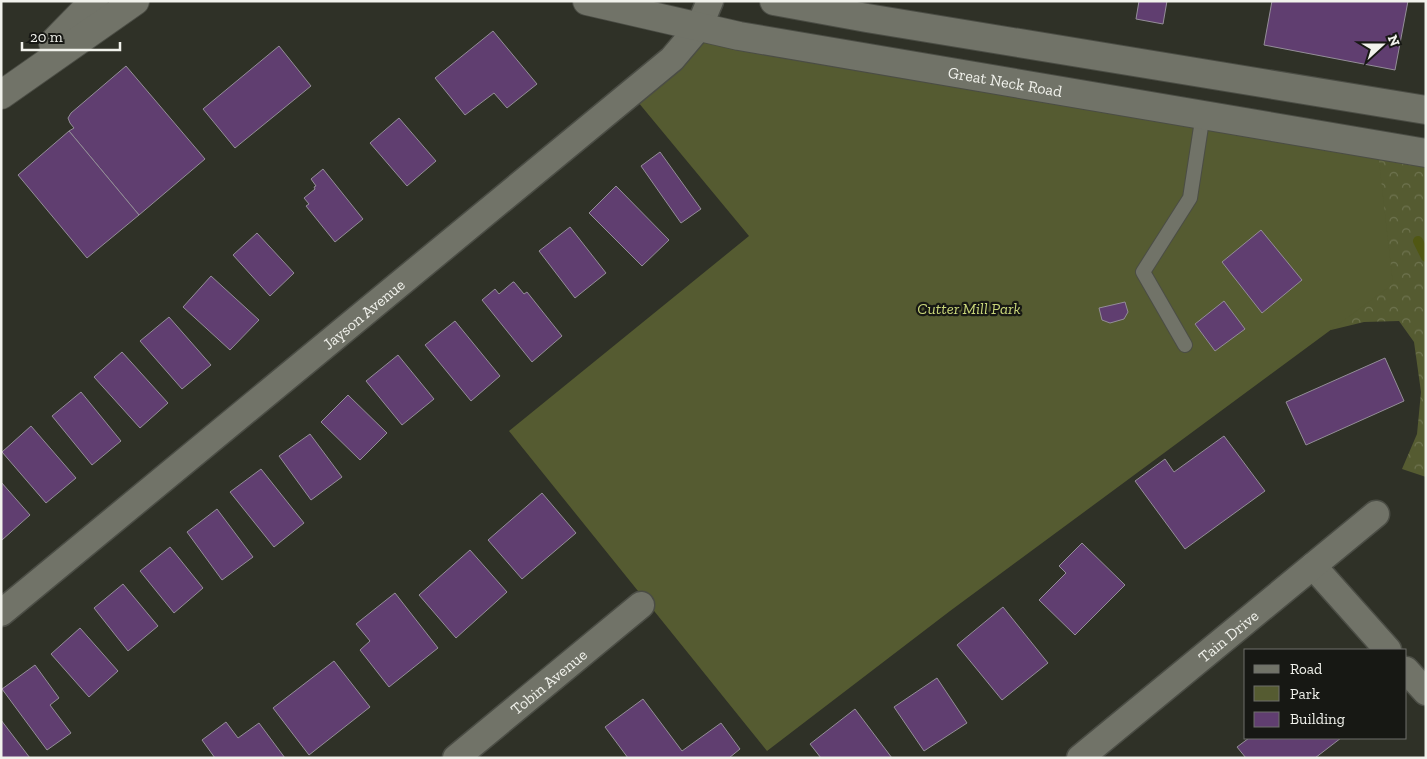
<svg xmlns="http://www.w3.org/2000/svg" width="1427" height="759" viewBox="0 0 1427 759" font-family="'Zilla Slab',serif">
	<style>
		.forest { fill: url(#forest-crowns) }
		.park { fill: #555b31 }
		.lines { fill: none; stroke-linecap: round; stroke-linejoin: round }
		.stream { stroke: #505713; stroke-width: 10 }
		.building { fill: #603e70; stroke: #948e98 }
		.service-casing { stroke: #4b4d45; stroke-width: 16 }
		.minor-casing { stroke: #4b4d45; stroke-width: 29 }
		.secondary-casing { stroke: #4b4d45; stroke-width: 30 }
		.service { stroke: #717368; stroke-width: 14 }
		.minor { stroke: #717368; stroke-width: 26 }
		.secondary { stroke: #717368; stroke-width: 28 }
		.labels { text-anchor: middle; dominant-baseline: central; stroke-width: 4.5; stroke-linejoin: round; paint-order: stroke }
		.street-label { font-size: 16px; fill: #f1f2ec; stroke: #171814 }
		.park-label { font-size: 16px; font-style: italic; fill: #cad77a; stroke: #171814 }
	</style>
	<defs>
		<pattern id="forest-crowns" width="20" height="18" patternUnits="userSpaceOnUse" patternTransform="scale(1.25)"><rect width="20" height="18" fill="#555b31"/><path d="M2 6a3 3 0 1 1 6 0M12 15a3 3 0 1 1 6 0" fill="none" stroke="#6e734f"/></pattern>
	</defs>
	<rect width="100%" height="100%" fill="#2f3127"/>
	<path class="forest" d="M1377 144 1426 153V477L1402 469 1417 434 1421 392 1414 342 1399 321 1364 322 1331 330Z"/>
	<path class="park" d="M711 29 1377 144 1393 284 950 611 767 751 509 431 749 236 633 96Z"/>
	<g class="lines">
		<path class="stream" d="M1418 241 1426 257"/>
	</g>
	<g class="building">
		<path d="M1139 1H1167L1163 24 1136 19Z"/>
		<path d="M1272 1H1408L1395 70 1264 45Z"/>
		<path d="M493 31 537 84 507 108 494 93 465 115 435 78Z"/>
		<path d="M279 46 311 86 235 148 203 109Z"/>
		<path d="M126 66 205 159 139 215 69 131 74 128 70 123 68 118 71 113Z"/>
		<path d="M399 118 436 161 407 186 370 143Z"/>
		<path d="M69 131 139 215 87 258 18 175Z"/>
		<path d="M660 152 701 209 681 223 641 166Z"/>
		<path d="M323 169 363 219 335 242 306 206 309 204 304 198 315 189 314 187 316 186 311 179Z"/>
		<path d="M616 186 669 240 642 266 589 213Z"/>
		<path d="M570 227 606 273 575 298 539 251Z"/>
		<path d="M1261 230 1302 280 1262 313 1222 262Z"/>
		<path d="M257 233 294 273 270 296 233 255Z"/>
		<path d="M211 276 259 320 230 350 183 307Z"/>
		<path d="M513 282H514L524 294 527 292 562 336 532 362 482 300 495 289 499 294Z"/>
		<path d="M1224 301 1245 329 1215 351 1195 324Z"/>
		<path d="M1125 302 1128 312 1124 319 1110 323 1102 320 1099 308Z"/>
		<path d="M169 317 211 365 182 389 140 341Z"/>
		<path d="M455 321 500 376 471 401 425 345Z"/>
		<path d="M122 352 168 403 140 428 94 377Z"/>
		<path d="M398 355 434 399 402 425 366 381Z"/>
		<path d="M1385 358 1404 401 1306 445 1286 402Z"/>
		<path d="M81 392 121 441 92 465 52 416Z"/>
		<path d="M348 395 387 433 360 460 321 422Z"/>
		<path d="M31 426 76 478 46 503 2 452Z"/>
		<path d="M310 434 342 477 311 500 279 456Z"/>
		<path d="M1224 436 1265 491 1185 549 1135 481 1165 459 1174 472Z"/>
		<path d="M261 469 304 523 274 547 230 492Z"/>
		<path d="M1 482 30 515 2 540 1 539Z"/>
		<path d="M542 493 576 533 522 579 488 540Z"/>
		<path d="M217 509 253 557 222 580 187 532Z"/>
		<path d="M1082 543 1125 585 1075 635 1039 600 1066 573 1059 566Z"/>
		<path d="M170 547 203 588 174 613 140 571Z"/>
		<path d="M470 550 507 592 456 638 419 595Z"/>
		<path d="M123 584 158 626 128 651 94 608Z"/>
		<path d="M395 593 438 648 389 687 360 650 370 641 356 624Z"/>
		<path d="M1003 607 1048 663 1002 700 957 645Z"/>
		<path d="M80 628 118 671 89 697 51 654Z"/>
		<path d="M334 661 370 707 309 755 273 708Z"/>
		<path d="M35 665 59 698 50 705 71 733 47 750 2 689Z"/>
		<path d="M937 678 967 723 924 751 894 707Z"/>
		<path d="M643 699 682 751 721 723 740 749 729 758H628L605 727Z"/>
		<path d="M855 709 892 758H821L810 744Z"/>
		<path d="M1 720 30 758H1Z"/>
		<path d="M226 722 238 738 259 723 285 758H215L202 740Z"/>
		<path d="M1249 738H1341L1315 758H1246L1237 747Z"/>
	</g>
	<g class="lines">
		<g class="service-casing">
			<path id="service" d="M1185 345 1143 272 1190 198 1203 114"/>
		</g>
		<g class="minor-casing">
			<g id="minor">
				<path d="M1313 566 1388 650"/>
				<path id="s1" d="M1 613 672 59 699 27 710 1"/>
				<path d="M1406 670 1426 692"/>
				<path id="s2" d="M456 758 641 605"/>
				<path id="s3" d="M1080 758 1376 514"/>
			</g>
		</g>
		<g class="secondary-casing">
			<g id="secondary">
				<path id="s4" d="M587 1 739 36 1426 153"/>
				<path d="M774 1 867 18 1426 110"/>
				<path d="M53 43 94 1"/>
				<path d="M1 95 135 1"/>
			</g>
		</g>
		<use href="#service" class="service"/>
		<use href="#minor" class="minor"/>
		<use href="#secondary" class="secondary"/>
	</g>
	<g class="labels">
		<g class="street-label">
			<text stroke="none"><textPath href="#s4" startOffset="426">Great Neck Road</textPath></text>
			<text stroke="none"><textPath href="#s1" startOffset="470">Jayson Avenue</textPath></text>
			<text stroke="none"><textPath href="#s3" startOffset="192">Tain Drive</textPath></text>
			<text stroke="none"><textPath href="#s2" startOffset="120">Tobin Avenue</textPath></text>
		</g>
		<g class="park-label">
			<text x="969" y="308">Cutter Mill Park</text>
		</g>
	</g>
	<rect width="1427" height="759" fill="none" stroke="#f1f2ec" stroke-width="5"/>
	<rect x="1244" y="649" width="162" height="90" fill="#171814" stroke="#6e6f6a"/>
	<rect x="1254" y="665" width="25" height="8" fill="#717368" stroke="#6e6f6a"/>
	<text x="1290" y="674" font-size="15" fill="#f1f2ec">Road</text>
	<rect x="1254" y="686" width="25" height="15" fill="#555b31" stroke="#6e6f6a"/>
	<text x="1290" y="699" font-size="15" fill="#f1f2ec">Park</text>
	<rect x="1254" y="712" width="25" height="15" fill="#603e70" stroke="#6e6f6a"/>
	<text x="1290" y="724" font-size="15" fill="#f1f2ec">Building</text>
	<g transform="translate(1382 45) rotate(69)" stroke="#171814" stroke-width="4" paint-order="stroke">
	<path d="M0-4L9 19L0 12L-9 19Z" fill="#f1f2ec"/>
	<text y="-8" font-size="14" font-weight="bold" text-anchor="middle" fill="#f1f2ec">N</text>
	</g>
	<path d="M22 42v8h98v-8" fill="none" stroke="#f1f2ec" stroke-width="2.5"/>
	<text x="30" y="42" font-size="15" fill="#f1f2ec" stroke="#171814" stroke-width="4" paint-order="stroke">20 m</text>
</svg>
